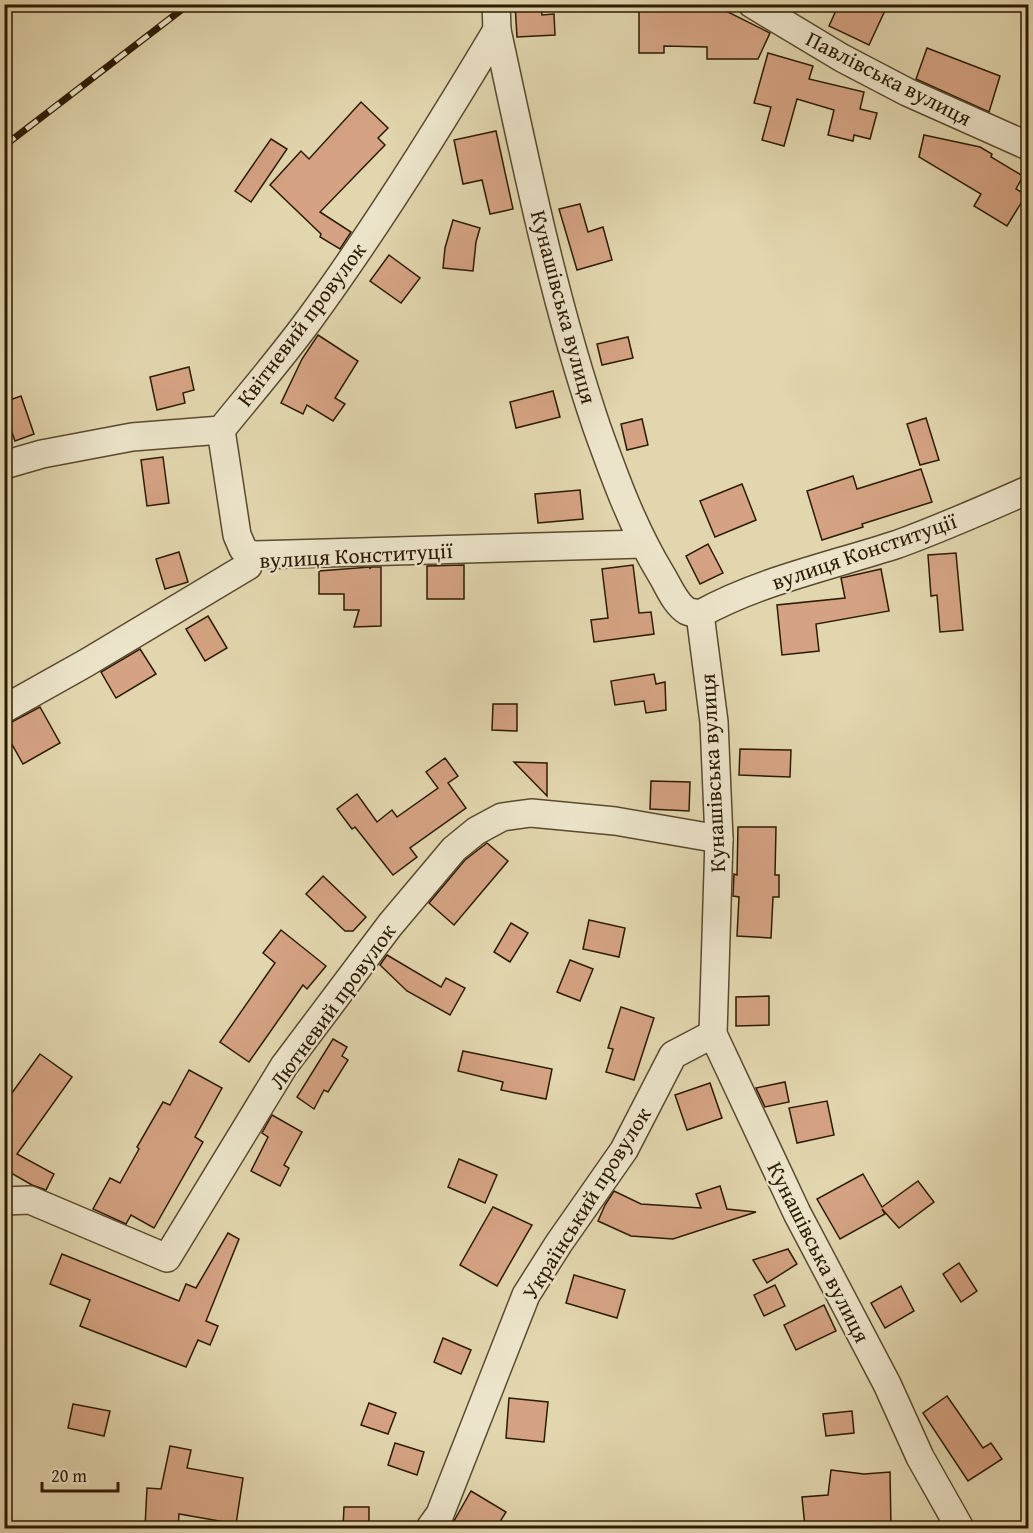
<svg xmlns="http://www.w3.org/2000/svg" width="1033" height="1533" viewBox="0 0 1033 1533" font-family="'Gentium Book Plus',serif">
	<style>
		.building { fill: #d5a383; stroke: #2c1b03; stroke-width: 1.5 }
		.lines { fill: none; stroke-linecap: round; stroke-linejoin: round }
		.minor-casing { stroke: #5a4a2e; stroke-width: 30 }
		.minor { stroke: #ece4ca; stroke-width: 27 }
		.rail-casing { stroke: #2c1b03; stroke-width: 7 }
		.rail { stroke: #ece4ca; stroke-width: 4.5; stroke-dasharray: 14; stroke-linecap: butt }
		.labels { text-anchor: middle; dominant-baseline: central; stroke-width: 4.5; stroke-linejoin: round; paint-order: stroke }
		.street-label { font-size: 22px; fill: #2c1b03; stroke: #ece4ca }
	</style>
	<rect width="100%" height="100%" fill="#e2d6ae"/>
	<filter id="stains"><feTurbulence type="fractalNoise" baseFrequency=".00333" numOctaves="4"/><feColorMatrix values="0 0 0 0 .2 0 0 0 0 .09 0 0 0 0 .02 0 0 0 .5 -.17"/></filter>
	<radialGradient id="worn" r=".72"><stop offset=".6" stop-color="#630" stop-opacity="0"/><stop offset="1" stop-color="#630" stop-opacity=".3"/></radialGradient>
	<g class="building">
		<path d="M515 4H541L542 15 554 14 555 35 517 37Z"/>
		<path d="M639 4H663V10L726 11 770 33 758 59H707V47L664 46V53H639Z"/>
		<path d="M839 4H888L869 45 829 26Z"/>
		<path d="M927 48 1000 76 989 112 916 79Z"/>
		<path d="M768 53 813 66 809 79 864 92 860 109 877 113 870 139 854 135 853 141 828 135 834 110 797 99 784 146 762 140 771 107 754 103Z"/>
		<path d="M361 102 388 128 378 138 385 145 320 212 351 232 340 249 320 237 321 234 270 185 301 151 309 159Z"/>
		<path d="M496 131 513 209 490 214 482 180 463 184 454 140Z"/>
		<path d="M924 135 980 147 992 154 991 157 1023 176 1016 189 1026 195 1007 226 974 206 981 194 919 157Z"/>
		<path d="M271 139 287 149 251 202 235 191Z"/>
		<path d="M580 204 588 232 603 227 612 260 577 270 559 209Z"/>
		<path d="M453 220 480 228 476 242 473 271 443 268 445 248Z"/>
		<path d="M389 255 420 278 401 303 370 281Z"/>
		<path d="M318 335 358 361 335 398 345 404 333 421 307 405 303 414 281 403 302 359Z"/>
		<path d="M628 337 633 358 602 365 597 344Z"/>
		<path d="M189 367 194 390 183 393 185 403 157 410 150 377Z"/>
		<path d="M553 391 560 417 516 428 510 402Z"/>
		<path d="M21 396 34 434 15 441 4 410V402Z"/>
		<path d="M926 418 939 460 920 465 907 424Z"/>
		<path d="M642 419 648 445 627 450 621 424Z"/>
		<path d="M163 457 169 503 147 506 141 460Z"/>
		<path d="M921 469 932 502 862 524 863 527 822 540 807 491 853 476 857 489Z"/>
		<path d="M742 484 756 520 715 537 700 501Z"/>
		<path d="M580 490 583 519 538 523 535 494Z"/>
		<path d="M708 544 723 573 700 584 686 556Z"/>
		<path d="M179 552 188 582 165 589 156 559Z"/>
		<path d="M956 553 963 630 940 632 937 595 931 596 928 555Z"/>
		<path d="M464 565V599H427V566Z"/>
		<path d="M633 565 639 613 651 612 654 634 594 642 591 620 608 618 602 569Z"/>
		<path d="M370 567V569L371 567H381V626L354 627 359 610H344V594H319V571Z"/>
		<path d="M881 569 889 611 816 624 819 651 782 655 777 605 845 598 841 578Z"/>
		<path d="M208 616 227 648 205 661 186 629Z"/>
		<path d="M140 649 156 674 116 698 101 672Z"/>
		<path d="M654 674 656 684 665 682 666 710 646 713 644 701 615 705 611 681Z"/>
		<path d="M493 704H517V731L492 730Z"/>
		<path d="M40 707 60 743 23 764 4 730V726Z"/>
		<path d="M740 749 791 750 790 777 739 775Z"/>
		<path d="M445 758 458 776 448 783 466 808 410 848 417 857 393 875 355 827 352 829 337 809 357 794 377 822 392 810 397 817 438 788 426 772Z"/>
		<path d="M514 762 547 763V796Z"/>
		<path d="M651 781 690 782 689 811 650 809Z"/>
		<path d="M738 827H776L775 875H779V897H773L771 938 737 936 739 897 733 896 734 874 737 875Z"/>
		<path d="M487 843 508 861 454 925 429 903 465 860Z"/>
		<path d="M323 876 366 917 353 931H345L306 894Z"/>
		<path d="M589 920 625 928 619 957 583 949Z"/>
		<path d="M511 923 528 933 510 962 494 952Z"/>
		<path d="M281 930 326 966 307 989 303 985 249 1062 220 1042 275 963 263 953Z"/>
		<path d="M387 955 441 987 446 978 465 988 450 1015 407 991 380 965Z"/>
		<path d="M570 960 593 969 580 1001 557 992Z"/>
		<path d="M769 996V1025L736 1026V997Z"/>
		<path d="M621 1007 654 1018 634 1080 606 1072 613 1049 608 1048Z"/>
		<path d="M333 1039 347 1047 342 1056 348 1060 328 1092 324 1090 314 1109 297 1097Z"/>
		<path d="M463 1051 552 1069 546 1099 501 1090 503 1082 458 1071Z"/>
		<path d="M40 1054 72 1077 17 1154 54 1174 46 1190 32 1185 6 1170 4 1171V1104Z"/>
		<path d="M189 1070 222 1088 195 1137 203 1142 154 1228 131 1215 126 1224 93 1209 110 1178 120 1183 139 1149 137 1147 163 1102 170 1105Z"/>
		<path d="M785 1082 789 1102 765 1107 756 1088Z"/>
		<path d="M710 1083 722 1118 687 1130 675 1095Z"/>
		<path d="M827 1101 834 1135 797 1143 789 1108Z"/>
		<path d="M272 1115 302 1132 284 1165 289 1168 280 1186 251 1171 268 1137 262 1133Z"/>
		<path d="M459 1159 497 1175 485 1203 448 1187Z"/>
		<path d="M863 1174 882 1207 918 1181 934 1202 899 1228 882 1209 885 1214 840 1239 817 1199Z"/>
		<path d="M720 1186 727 1209 756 1212 673 1239 631 1236 598 1221 605 1205 614 1191 641 1204 701 1208 696 1194Z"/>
		<path d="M493 1207 532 1225 497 1286 460 1265Z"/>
		<path d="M228 1233 239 1239 206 1321 218 1326 210 1345 198 1340 186 1367 80 1326 90 1300 50 1284 62 1254 179 1301 186 1284 196 1288Z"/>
		<path d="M788 1249 797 1264 767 1283 753 1260Z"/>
		<path d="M959 1263 977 1291 961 1302 943 1274Z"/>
		<path d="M574 1275 625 1290 617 1318 566 1303Z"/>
		<path d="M775 1285 785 1306 764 1316 754 1295Z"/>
		<path d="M901 1286 914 1311 885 1328 871 1303Z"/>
		<path d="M824 1305 836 1331 796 1350 784 1325Z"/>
		<path d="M443 1338 471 1350 461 1374 434 1362Z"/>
		<path d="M947 1396 983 1448 991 1443 1002 1459 968 1481 923 1413Z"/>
		<path d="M509 1398 548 1402 544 1442 506 1438Z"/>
		<path d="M369 1403 396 1413 388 1434 361 1425Z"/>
		<path d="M73 1404 110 1411 104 1436 68 1428Z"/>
		<path d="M852 1411 854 1433 826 1436 823 1414Z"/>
		<path d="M395 1443 424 1452 417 1475 388 1465Z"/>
		<path d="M170 1446 191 1450 187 1468 243 1478 236 1524 179 1514 178 1528 145 1527 147 1488 161 1489Z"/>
		<path d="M831 1470 864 1474 890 1472 891 1528H848V1523L805 1527 802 1497 828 1495Z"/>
		<path d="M471 1491 506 1512 496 1528H466L454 1521Z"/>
		<path d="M344 1507H369V1528H343Z"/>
	</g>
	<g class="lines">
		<g class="minor-casing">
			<g id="minor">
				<path d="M496 4 497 30C526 164 553 298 597 428 615 478 633 528 661 574 668 585 675 604 687 611 691 613 697 613 700 614L714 722 719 839 713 1034 797 1213 887 1384 920 1457 960 1528"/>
				<path d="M752 4 842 58 907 92 1028 146"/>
				<path d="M221 430 237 535 243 549 251 555"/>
				<path d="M4 465 42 454 132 437 221 430C250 394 281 358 309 320 377 227 438 129 497 30"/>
				<path d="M700 614C762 580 831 566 898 544 942 528 985 509 1028 490"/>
				<path d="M4 709 86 663 248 566 251 555 643 544"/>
				<path d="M4 1201 30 1200 167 1258 284 1066 390 925 454 849 476 831 502 817 531 813 615 821 719 839"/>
				<path d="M430 1528 440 1514 526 1295 559 1243 624 1150 673 1055 713 1034"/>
			</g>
		</g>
		<use href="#minor" class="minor"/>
		<g class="rail-casing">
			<path id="rail" d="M4 146 189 4"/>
		</g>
		<use href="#rail" class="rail"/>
	</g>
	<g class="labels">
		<g class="street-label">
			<text transform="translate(889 78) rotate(27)">Павлівська вулиця</text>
			<text transform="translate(564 307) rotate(75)">Кунашівська вулиця</text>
			<text transform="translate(301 324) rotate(-53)">Квітневий провулок</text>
			<text transform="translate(864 551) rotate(-19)">вулиця Конституції</text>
			<text transform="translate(356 555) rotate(-3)">вулиця Конституції</text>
			<text transform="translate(712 773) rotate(-93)">Кунашівська вулиця</text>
			<text transform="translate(332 1006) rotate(-54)">Лютневий провулок</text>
			<text transform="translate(586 1203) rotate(-58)">Український провулок</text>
			<text transform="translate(819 1252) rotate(63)">Кунашівська вулиця</text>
		</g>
	</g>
	<rect width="1033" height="1533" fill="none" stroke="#e2d6ae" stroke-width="24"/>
	<rect x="6" y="6" width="1021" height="1521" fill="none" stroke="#2c1b03" stroke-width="3"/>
	<rect x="12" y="12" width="1009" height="1509" fill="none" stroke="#2c1b03" stroke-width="1.5"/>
	<path d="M42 1482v9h76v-9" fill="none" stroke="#2c1b03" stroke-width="3"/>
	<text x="51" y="1482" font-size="18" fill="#2c1b03" stroke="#ece4ca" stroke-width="4.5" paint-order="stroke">20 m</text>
	<rect width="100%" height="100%" filter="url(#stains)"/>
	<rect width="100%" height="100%" fill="url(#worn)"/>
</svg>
